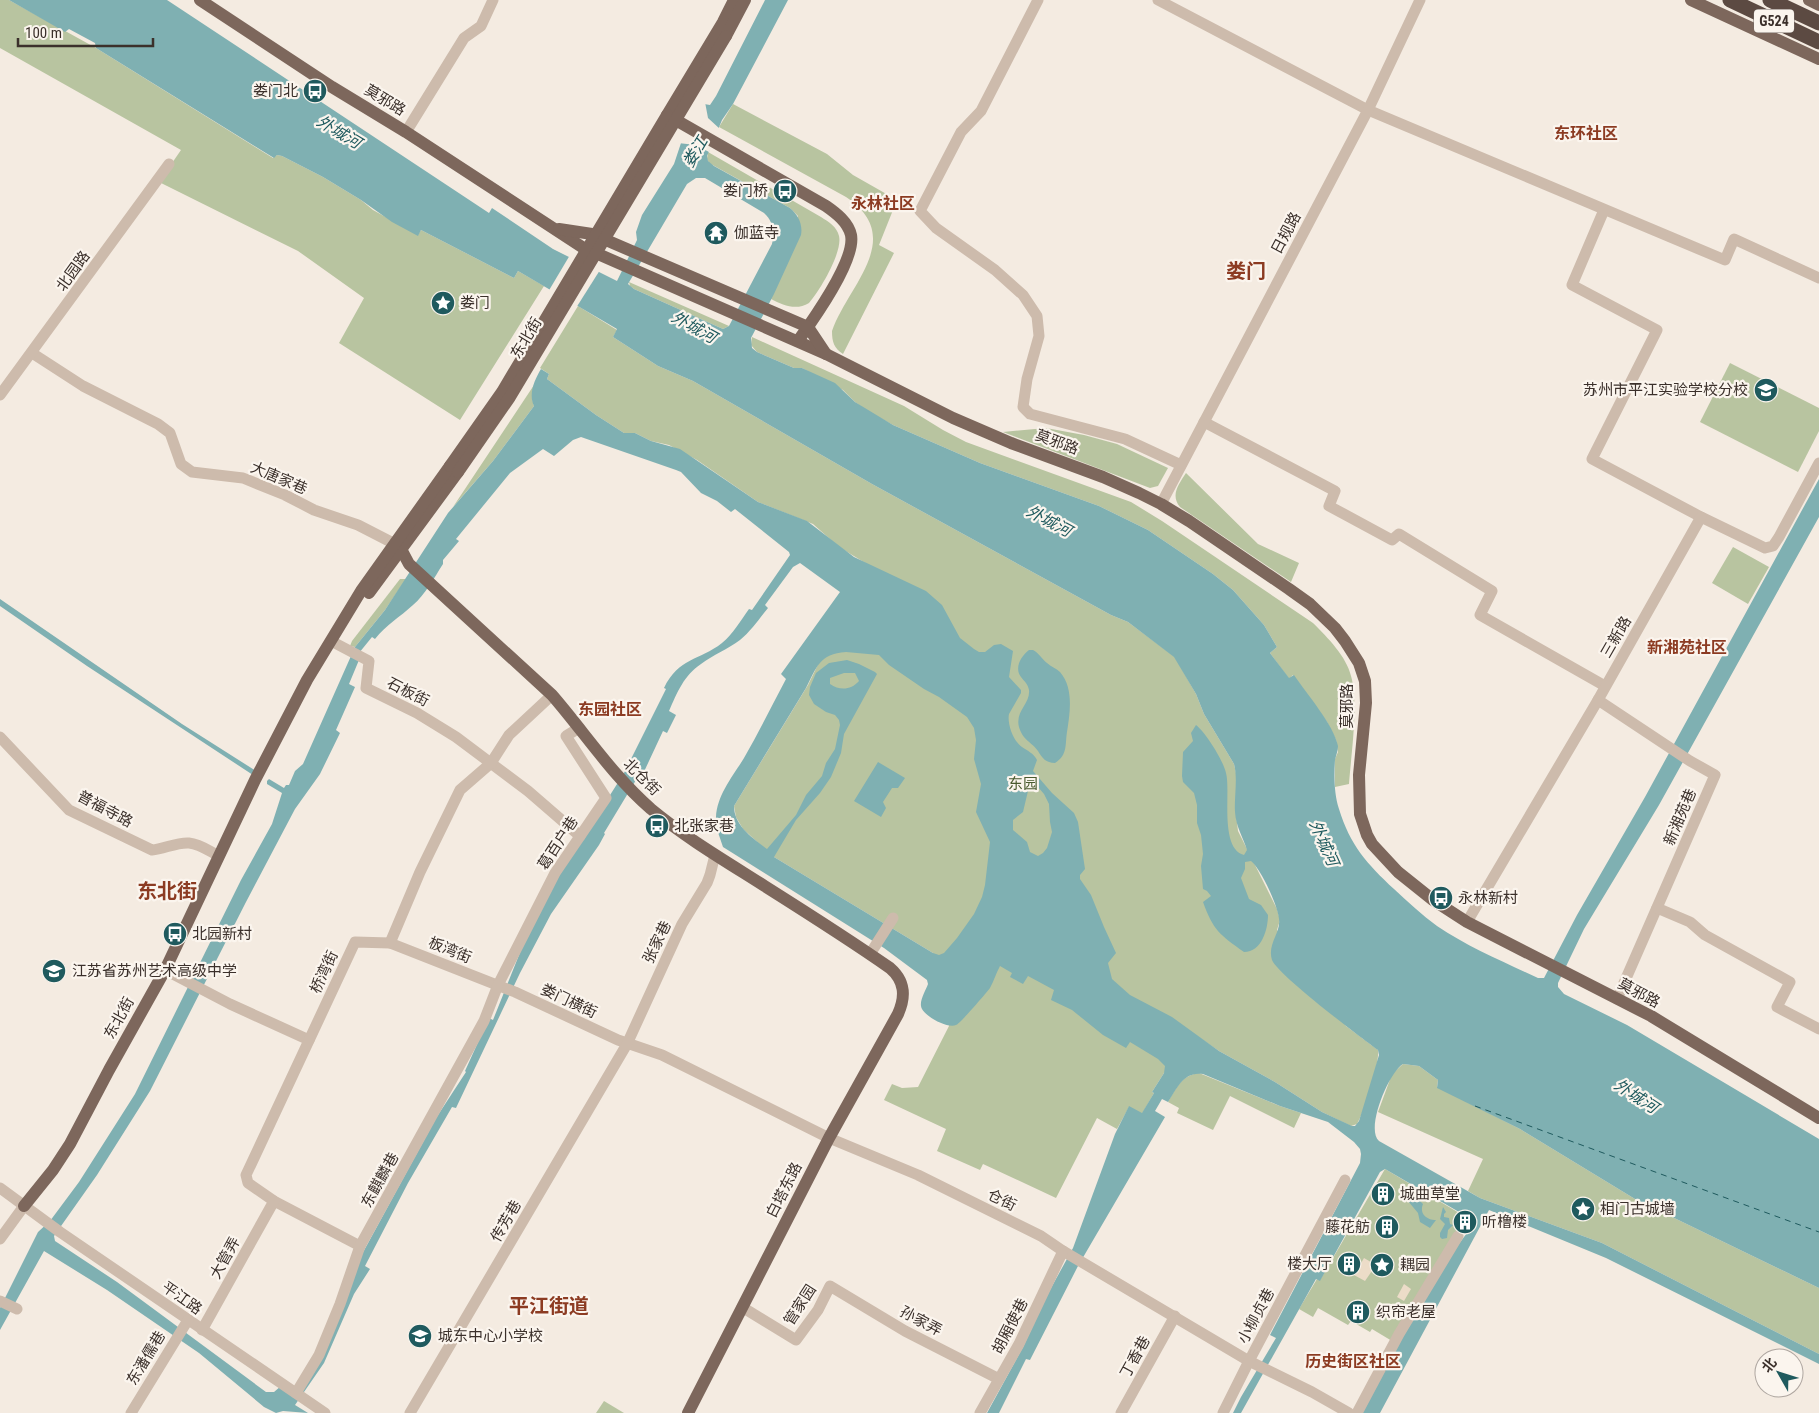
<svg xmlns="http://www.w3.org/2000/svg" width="1819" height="1413" viewBox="0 0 1819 1413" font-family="'Roboto Condensed','Noto Sans SC',sans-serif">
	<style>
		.green { fill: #b8c4a0 }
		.plaza { fill: #ecdcc8 }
		.water { fill: #7fb0b2; fill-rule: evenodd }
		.pier { fill: #f4ebe1 }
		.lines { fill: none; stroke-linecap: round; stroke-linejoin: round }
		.ferry { stroke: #1f5a5e; stroke-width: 1; stroke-dasharray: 6 5; stroke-linecap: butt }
		.minor { stroke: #cdbbac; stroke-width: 11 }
		.major { stroke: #7d675c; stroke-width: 12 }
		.highway { stroke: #5c4a42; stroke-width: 15 }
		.major-bridge { stroke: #7d675c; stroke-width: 12 }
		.labels { text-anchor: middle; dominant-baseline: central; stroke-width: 4.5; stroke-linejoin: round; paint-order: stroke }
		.shield { fill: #fbf5ee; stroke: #756b66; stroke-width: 1 }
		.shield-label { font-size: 14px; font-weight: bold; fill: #3b302b }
		.poi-label { font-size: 15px; fill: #3b302b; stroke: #fbf5ee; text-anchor: start }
		.street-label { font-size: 15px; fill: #3b302b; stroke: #fbf5ee }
		.park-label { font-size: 15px; fill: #4a5a2e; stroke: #fbf5ee }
		.water-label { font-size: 16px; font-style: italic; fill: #1f5a5e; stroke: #fbf5ee }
		.neighbourhood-label { font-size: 16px; font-weight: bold; fill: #8c3b22; stroke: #fbf5ee }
		.district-label { font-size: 20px; font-weight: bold; fill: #8c3b22; stroke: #fbf5ee }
	</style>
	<rect width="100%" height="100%" fill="#f4ebe1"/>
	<g class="green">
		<path d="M0 0H9L96 48 273 158 277 155 282 156 323 177 361 200 373 210 418 235 421 230 514 278 518 271 544 286 460 420 339 343 364 298 298 251 159 182 181 150 0 48Z"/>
		<path d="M733 104 827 154 853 175 897 200 879 245 894 253 843 354C834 348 832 342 832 331 848 285 907 238 846 197L719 127Z"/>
		<path d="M708 152 821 217C829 222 837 227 839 236 843 252 819 292 809 303 796 311 783 305 771 299L798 216 790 208 709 163 707 159Z"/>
		<path d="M629 282 729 326 723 329 634 289 630 286Z"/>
		<path d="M578 306 617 330 613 337 658 366 693 381 872 484 1111 615 1128 622 1175 657 1196 694 1204 714 1234 764 1236 773V814L1238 831 1277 909 1280 920 1277 930 1346 1026 1378 1050C1380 1063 1364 1113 1357 1124L1351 1126 1322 1112 1275 1082 1219 1051 1197 1036 1164 1073 1152 1092 1154 1093 1142 1114 1129 1107 1117 1129 1097 1118 1056 1198 983 1164 980 1170 937 1151 946 1129 884 1100 892 1084 902 1088 918 1087 949 1026 933 953 774 857 743 829 736 817 734 806 808 685 867 564 839 547 813 524 758 502 697 460 669 445 651 441 635 433H624L596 415 547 379 549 374 540 368Z"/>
		<path d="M752 337 904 406 943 430 966 442 1131 502 1162 521 1313 623C1328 638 1346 656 1351 676 1359 703 1351 755 1349 784L1335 787V759L1338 752 1336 740 1327 722 1293 675 1289 679 1270 653 1277 647 1264 625 1233 590 1213 574 1148 530 1099 506 980 463 893 425 869 412 855 402 843 390 802 368H794L757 352 751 345Z"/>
		<path d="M1730 363 1819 408V431L1798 472 1700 422Z"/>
		<path d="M534 385 532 398 534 406 493 461 453 507Z"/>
		<path d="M1046 428 1084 435 1117 444 1168 468 1158 486 1150 488 1003 432Z"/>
		<path d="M1186 473 1258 544 1299 563 1291 582 1180 507C1170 495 1179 484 1186 473Z"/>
		<path d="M1733 547 1769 567 1748 604 1712 583Z"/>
		<path d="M400 579H406L385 610 355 647 350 646 352 641Z"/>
		<path d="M1403 1064 1419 1066 1438 1080 1437 1087 1520 1129 1635 1199 1819 1288V1354L1602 1243 1480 1198 1468 1191 1483 1159 1378 1112 1392 1074Z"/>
		<path d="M1199 1073 1280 1106 1301 1113 1294 1128 1230 1096 1213 1130 1177 1113 1179 1108 1168 1102C1176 1088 1182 1075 1199 1073Z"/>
		<path d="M1385 1169 1471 1220 1458 1235 1392 1341 1372 1329 1370 1332 1351 1321 1348 1325 1318 1308 1313 1317 1299 1309 1317 1279 1320 1280Z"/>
		<path d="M604 1401 624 1413H596Z"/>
	</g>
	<g class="plaza">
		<path d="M1364 1258 1376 1265 1365 1281 1354 1275Z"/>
		<path d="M1404 1284 1411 1289 1404 1301 1397 1297Z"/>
	</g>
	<g class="water">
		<path d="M9 0H167L489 213 492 208 553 249 617 281 637 240 636 232 642 215 674 164 681 143 704 104 710 105 716 96 765 0H788L733 104 722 120 707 156 708 161 714 166 790 208C798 215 803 224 801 235L774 294 751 338 752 348 757 352 794 368H802L835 383 855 402 893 425 980 463 1099 506 1148 530 1213 574 1233 590 1264 625 1277 647 1270 653 1289 678 1294 675C1306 693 1334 725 1338 746 1338 751 1336 755 1335 760 1334 776 1334 794 1339 809 1350 845 1367 864 1394 889 1408 902 1422 915 1437 926 1468 947 1504 962 1538 978H1544L1577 915 1645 797 1819 479V517L1659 805 1584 929 1558 983V987L1564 994 1627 1025 1819 1139V1288L1635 1199 1520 1129 1437 1088 1438 1080 1419 1066 1403 1064C1389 1072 1365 1129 1379 1141L1480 1198 1602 1243 1819 1354V1364L1606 1258 1489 1210 1380 1413H1362L1386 1365 1458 1245 1470 1229 1473 1222 1469 1216 1461 1214V1216L1464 1217 1462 1221 1459 1220 1453 1226V1221L1457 1222 1456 1219 1459 1218V1212L1385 1169 1380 1172 1320 1281 1316 1279 1241 1413H1233L1241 1397 1276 1338 1270 1335 1360 1163 1361 1154 1360 1149 1354 1142 1328 1122 1280 1106 1203 1074C1184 1071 1177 1088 1168 1102L1162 1099 1155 1111 1165 1117 1078 1266 1030 1360 1026 1359 999 1413H987L1023 1347 1046 1297 1073 1248 1115 1134 1129 1106 1142 1113 1154 1093 1152 1092 1164 1073 1165 1066 1158 1059 1130 1042 1126 1048 1103 1035 1072 1010 1051 1000 1054 990 1028 976 1023 984 1010 977 1012 973 1000 966C996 973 994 981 990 988 987 992 960 1024 956 1025 947 1029 922 1015 921 1006 920 999 926 990 928 984L927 980 884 948 723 847C720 837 715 827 716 817 717 795 733 776 744 758 759 732 772 705 786 679L781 674 840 592 800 563 793 567 765 605 768 608C759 619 751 631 740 640 728 649 713 655 701 664 684 675 677 693 669 711L676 715 667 733 663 731 642 776 639 775 604 833 605 834 599 845 551 914 520 973 456 1108 452 1107 408 1183 365 1266 370 1269 354 1294 324 1363 295 1405 308 1413 283 1411 276 1413 264 1407 199 1353 107 1290 44 1251 0 1330V1308L38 1232 50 1221 79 1182 135 1094 241 880 272 824 282 793 267 784V781L269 779 284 788 286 785H289L295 771 303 764 355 647 385 610 448 513 493 461 534 406C528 394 535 379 541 369L549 374 547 379 596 415 624 433H635L651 441 680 449 758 502 807 521 854 557 926 591 942 605 960 638 974 649 979 652H985L994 645 1001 644 1013 651 1009 677 1021 690V693L1009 714C1007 723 1013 741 1022 747 1028 751 1033 753 1037 760L1033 771 1052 793 1074 813 1078 822 1085 869 1080 875V879L1091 895 1104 927 1116 953 1108 963 1112 979 1130 995 1172 1017 1219 1051 1275 1082 1322 1112 1352 1126H1355L1359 1121 1379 1055 1378 1050C1360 1037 1278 975 1272 960 1267 944 1281 933 1279 919 1278 906 1261 869 1251 861L1245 862V869L1241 878 1249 899 1261 905 1268 915C1268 929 1262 952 1244 952 1220 935 1213 930 1203 902L1211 896 1207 891 1203 889 1201 866 1203 854 1201 835 1197 823V805L1194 793 1183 782 1182 776 1183 752 1193 741 1191 733 1196 725C1206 733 1223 760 1226 773 1231 791 1219 848 1244 855L1247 850C1243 837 1236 827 1235 812 1234 797 1238 779 1234 764L1204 714 1196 694 1174 657 1128 622 1111 615 872 484 693 381 658 366 613 337 617 329 518 271 514 278 421 230 418 236 392 222 361 200 323 177 282 156 277 155 274 158 96 48 95 43 69 29 65 32ZM696 178H705L764 213C773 221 775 232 772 244L729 326 723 329 634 289 628 284 687 184ZM581 437 676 470 681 472 701 493 717 501 731 512 735 509 789 552 790 555 752 610 749 609C741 620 733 634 722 643 699 661 679 657 664 688L666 689 624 773 555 882 521 950 493 1020 489 1018 465 1071 466 1072 436 1118 355 1267 295 1396 281 1386 274 1392H266L117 1282 55 1241 54 1236 97 1175 150 1091 246 902 295 809 320 774 340 733 336 730 355 687 349 684 359 660V653L372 637 375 639C386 625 400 617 413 605 425 595 434 578 443 564V560L459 541 456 539 510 473 543 449 554 456 573 440ZM846 652 879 655 889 665 924 689 939 697 967 717 974 728 976 740 974 759 981 784 976 812 990 842 985 885 982 897 974 914 957 938 944 953 939 955 933 953 774 857 796 820 820 793 831 777 841 753 844 734 877 674 875 672 859 664 847 660 829 663 816 673 810 687 809 695 814 704 826 712 835 715 839 720 840 725 835 749 826 763 822 776 806 795 796 815 767 849C753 838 734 826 734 806L806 688C817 667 819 654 846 652ZM844 673H855L859 681C851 690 840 691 830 684V678ZM1031 779 1044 794 1049 804 1050 822 1052 832 1047 848 1043 853 1038 856 1030 852 1027 842 1013 830V820L1023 812 1028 791 1029 781Z"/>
		<path d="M0 599 182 724 256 771 253 775 87 666 0 606Z"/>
		<path d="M1029 650H1033C1039 653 1042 659 1047 663 1051 667 1056 668 1060 672 1074 688 1070 713 1067 732 1065 744 1068 755 1055 763 1046 763 1042 758 1038 751 1034 745 1028 742 1024 737 1008 714 1031 706 1029 690 1028 684 1024 681 1021 677 1014 668 1021 656 1029 650Z"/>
		<path d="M878 762 905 778 898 788H892L883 802 886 808 881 817 854 801Z"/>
		<path d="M1415 1193 1416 1197 1423 1204C1419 1214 1427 1220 1436 1220L1430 1228 1420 1222 1418 1213 1408 1201 1409 1198 1412 1197Z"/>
		<path d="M1443 1207 1446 1212 1444 1214V1217L1449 1218 1450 1224 1453 1225 1448 1230 1447 1238 1442 1239 1440 1237V1233L1445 1224 1440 1219Z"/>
	</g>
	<g class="pier">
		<path d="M703 101 705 102 708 118 720 129 709 152 696 145 678 143Z"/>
		<path d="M570 255 600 270 576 308 548 292Z"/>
	</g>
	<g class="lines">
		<path class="ferry" d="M1475 1106 1819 1232"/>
		<g class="minor">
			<path d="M1038 0 981 111 961 132 920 211 936 228 995 270 1023 295 1037 316 1039 336 1027 379 1023 407 1030 414 1125 439 1181 465"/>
			<path d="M1158 0 1368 110 1725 260 1734 239 1819 278"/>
			<path d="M406 132 464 38 481 26 493 0"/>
			<path d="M1604 210 1572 285 1657 330 1592 459 1701 517 1765 548 1773 546 1779 537 1819 463"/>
			<path d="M32 353 83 386 158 424 170 433 181 464 192 472 243 478 285 495 314 510 358 525 393 543 401 549"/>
			<path d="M0 395 169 164"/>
			<path d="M1204 422 1335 491 1329 506 1392 540 1399 534 1492 591 1480 615 1605 686"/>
			<path d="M1161 504 1368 110 1420 0"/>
			<path d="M331 641 369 661 366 688 417 713 456 737 528 791 580 836"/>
			<path d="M1598 700 1690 761 1715 775 1617 999"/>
			<path d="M0 737 69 810 152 850C164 849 177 842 189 843 200 844 209 851 219 856"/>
			<path d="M1657 908 1690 922 1705 935 1790 982 1777 1007 1819 1029"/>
			<path d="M1467 922 1598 700 1701 517"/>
			<path d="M390 943 515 992 618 1040 662 1055 829 1138 918 1175 1041 1236 1063 1251 1249 1361 1312 1392 1349 1413"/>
			<path d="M870 954 893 918"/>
			<path d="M165 970 230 1004 309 1040"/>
			<path d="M0 1188 60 1232 325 1413"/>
			<path d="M0 1239 24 1206"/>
			<path d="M360 1246 274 1201 248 1183 246 1175 355 942 390 943 420 872 460 790 491 763 509 735 552 695"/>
			<path d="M0 1301 17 1309"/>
			<path d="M742 1307 796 1340 818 1310 830 1286 905 1331 999 1379"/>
			<path d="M202 1330 274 1201"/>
			<path d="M296 1393 319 1355 340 1304 360 1246 484 1021 498 985 555 873 606 798 566 736 579 728"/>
			<path d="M131 1413 188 1320"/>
			<path d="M410 1413 627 1044 682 924 707 883 710 875 715 855"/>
			<path d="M980 1413 1019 1344 1063 1251"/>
			<path d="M1121 1413 1175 1316"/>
			<path d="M1223 1413 1249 1361 1345 1180"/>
			<path d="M1357 1413 1399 1334 1458 1236"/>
		</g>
		<g class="major">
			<path d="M200 0 332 87 406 132 582 247 826 354 953 418 1011 443 1103 477 1139 493 1161 504 1189 521 1289 589 1310 604 1335 628 1345 641 1359 663 1365 681 1366 703 1359 775 1360 814 1367 835 1372 844 1398 872 1433 900 1467 922 1651 1016 1819 1118"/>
			<path d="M734 0 723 22 667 115 826 206C836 213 848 222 851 235 856 260 813 320 798 341"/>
			<path d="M1691 0 1819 59"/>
			<path d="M1809 0 1819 5"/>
			<path d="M726 36 745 0"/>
			<path d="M559 229 592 234 808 327 826 354"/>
			<path d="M401 549 409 564 552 695C585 733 612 775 651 809 680 833 712 853 744 873 793 904 843 935 890 968 905 981 906 996 898 1014L829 1138 688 1413"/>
			<path d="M369 593 458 472"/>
			<path d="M24 1206 53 1170 70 1144 109 1070 165 970 255 780 307 680 361 591 450 466"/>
		</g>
		<g class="highway">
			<path d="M1730 0 1819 42"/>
			<path d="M1770 0 1819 23"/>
		</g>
		<g class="major-bridge">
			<path d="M450 466 502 392 667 115"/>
			<path d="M458 472 510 397 726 36"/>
		</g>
	</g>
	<defs>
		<g id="bus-disc" transform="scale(1.25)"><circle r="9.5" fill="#1f5a5e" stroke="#fbf5ee"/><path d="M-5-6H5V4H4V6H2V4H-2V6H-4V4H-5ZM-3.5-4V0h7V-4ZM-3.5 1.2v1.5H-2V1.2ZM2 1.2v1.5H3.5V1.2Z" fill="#fff"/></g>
		<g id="temple-disc" transform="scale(1.25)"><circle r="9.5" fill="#1f5a5e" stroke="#fbf5ee"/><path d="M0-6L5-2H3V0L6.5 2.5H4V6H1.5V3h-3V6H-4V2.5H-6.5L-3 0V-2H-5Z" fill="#fff"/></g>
		<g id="sight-disc" transform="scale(1.25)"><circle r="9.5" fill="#1f5a5e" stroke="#fbf5ee"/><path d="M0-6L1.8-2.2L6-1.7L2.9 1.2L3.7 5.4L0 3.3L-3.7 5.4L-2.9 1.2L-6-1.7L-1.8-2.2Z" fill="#fff"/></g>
		<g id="school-disc" transform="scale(1.25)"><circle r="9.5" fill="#1f5a5e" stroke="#fbf5ee"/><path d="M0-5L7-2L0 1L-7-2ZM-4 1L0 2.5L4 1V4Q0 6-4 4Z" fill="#fff"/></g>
		<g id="building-disc" transform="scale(1.25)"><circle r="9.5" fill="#1f5a5e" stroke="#fbf5ee"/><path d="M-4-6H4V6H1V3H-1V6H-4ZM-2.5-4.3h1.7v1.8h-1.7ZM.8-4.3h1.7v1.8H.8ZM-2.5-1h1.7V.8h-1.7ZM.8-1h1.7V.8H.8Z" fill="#fff"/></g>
	</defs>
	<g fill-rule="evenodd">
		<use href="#bus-disc" x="315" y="91"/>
		<use href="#bus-disc" x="785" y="191"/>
		<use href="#temple-disc" x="716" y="233"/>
		<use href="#sight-disc" x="443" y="303"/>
		<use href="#school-disc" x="1766" y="390"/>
		<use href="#bus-disc" x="657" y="826"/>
		<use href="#bus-disc" x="1441" y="898"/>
		<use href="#bus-disc" x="175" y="934"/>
		<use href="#school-disc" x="54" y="971"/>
		<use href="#building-disc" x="1383" y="1194"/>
		<use href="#sight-disc" x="1583" y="1209"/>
		<use href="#building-disc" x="1465" y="1222"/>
		<use href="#building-disc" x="1387" y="1227"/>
		<use href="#building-disc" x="1349" y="1264"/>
		<use href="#sight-disc" x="1382" y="1265"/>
		<use href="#building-disc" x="1358" y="1312"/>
		<use href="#school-disc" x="420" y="1336"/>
	</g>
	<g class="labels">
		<rect class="shield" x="1754" y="9.5" width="40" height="23" rx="4"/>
		<g class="shield-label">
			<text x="1774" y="21">G524</text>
		</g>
		<g class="poi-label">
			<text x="298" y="91" text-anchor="end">娄门北</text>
			<text x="768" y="191" text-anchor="end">娄门桥</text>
			<text x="734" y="233">伽蓝寺</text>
			<text x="460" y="303">娄门</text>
			<text x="1748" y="390" text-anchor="end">苏州市平江实验学校分校</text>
			<text x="674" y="826">北张家巷</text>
			<text x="1458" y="898">永林新村</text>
			<text x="192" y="934">北园新村</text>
			<text x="72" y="971">江苏省苏州艺术高级中学</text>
			<text x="1400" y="1194">城曲草堂</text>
			<text x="1600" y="1209">相门古城墙</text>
			<text x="1482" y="1222">听橹楼</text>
			<text x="1370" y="1227" text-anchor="end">藤花舫</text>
			<text x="1332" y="1264" text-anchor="end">楼大厅</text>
			<text x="1400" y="1265">耦园</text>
			<text x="1376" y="1312">织帘老屋</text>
			<text x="438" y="1336">城东中心小学校</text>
		</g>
		<g class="street-label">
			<text transform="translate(385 100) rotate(31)">莫邪路</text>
			<text transform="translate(1286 233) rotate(-62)">日规路</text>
			<text transform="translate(73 271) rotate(-54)">北园路</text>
			<text transform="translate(526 338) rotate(-59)">东北街</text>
			<text transform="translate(1057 442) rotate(20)">莫邪路</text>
			<text transform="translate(279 478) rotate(23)">大唐家巷</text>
			<text transform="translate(1616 637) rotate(-60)">三新路</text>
			<text transform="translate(408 692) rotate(27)">石板街</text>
			<text transform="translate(1347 706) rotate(-90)">莫邪路</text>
			<text transform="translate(642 777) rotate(45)">北仓街</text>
			<text transform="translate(105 809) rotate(28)">普福寺路</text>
			<text transform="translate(1680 817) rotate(-67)">新湘苑巷</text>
			<text transform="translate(558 843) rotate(-57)">葛百户巷</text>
			<text transform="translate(657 942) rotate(-64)">张家巷</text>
			<text transform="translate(450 950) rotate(22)">板湾街</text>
			<text transform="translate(324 972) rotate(-65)">桥湾街</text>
			<text transform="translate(1639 993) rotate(28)">莫邪路</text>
			<text transform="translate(569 1001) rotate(25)">娄门横街</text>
			<text transform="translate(119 1018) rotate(-61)">东北街</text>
			<text transform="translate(380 1180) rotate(-61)">东麒麟巷</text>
			<text transform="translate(784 1190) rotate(-63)">白塔东路</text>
			<text transform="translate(1002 1200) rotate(26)">仓街</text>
			<text transform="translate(506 1221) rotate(-60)">传芳巷</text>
			<text transform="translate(225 1258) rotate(-61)">大管弄</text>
			<text transform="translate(182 1298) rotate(35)">平江路</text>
			<text transform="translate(800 1305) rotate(-57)">管家园</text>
			<text transform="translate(1256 1316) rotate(-62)">小柳贞巷</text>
			<text transform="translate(921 1321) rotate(28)">孙家弄</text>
			<text transform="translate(1010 1326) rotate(-63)">胡厢使巷</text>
			<text transform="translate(1135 1357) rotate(-61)">丁香巷</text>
			<text transform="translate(146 1358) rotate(-59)">东潘儒巷</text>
		</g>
		<g class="park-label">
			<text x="1023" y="784">东园</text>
		</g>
		<g class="water-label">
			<text transform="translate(339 132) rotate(31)">外城河</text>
			<text transform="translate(695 152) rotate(-59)">娄江</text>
			<text transform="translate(694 327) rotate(29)">外城河</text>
			<text transform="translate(1049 521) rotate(28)">外城河</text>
			<text transform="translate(1324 843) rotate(66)">外城河</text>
			<text transform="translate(1636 1096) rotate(33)">外城河</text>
		</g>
		<g class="neighbourhood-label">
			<text x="1586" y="133">东环社区</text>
			<text x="883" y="203">永林社区</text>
			<text x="1687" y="647">新湘苑社区</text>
			<text x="610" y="709">东园社区</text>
			<text x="1353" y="1361">历史街区社区</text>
		</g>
		<g class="district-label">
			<text x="1246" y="271">娄门</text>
			<text x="167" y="891">东北街</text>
			<text x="549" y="1306">平江街道</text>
		</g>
	</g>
	<g transform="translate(1779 1373) rotate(309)"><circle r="24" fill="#fbf5ee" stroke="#aea6a0"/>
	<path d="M0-4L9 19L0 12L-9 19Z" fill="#1f5a5e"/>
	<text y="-8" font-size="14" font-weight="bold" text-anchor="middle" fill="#3b302b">北</text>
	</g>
	<path d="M18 38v8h135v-8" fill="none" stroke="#3b302b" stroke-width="2.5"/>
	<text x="25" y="38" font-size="15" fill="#3b302b" stroke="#fbf5ee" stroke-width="4" paint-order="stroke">100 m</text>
</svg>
